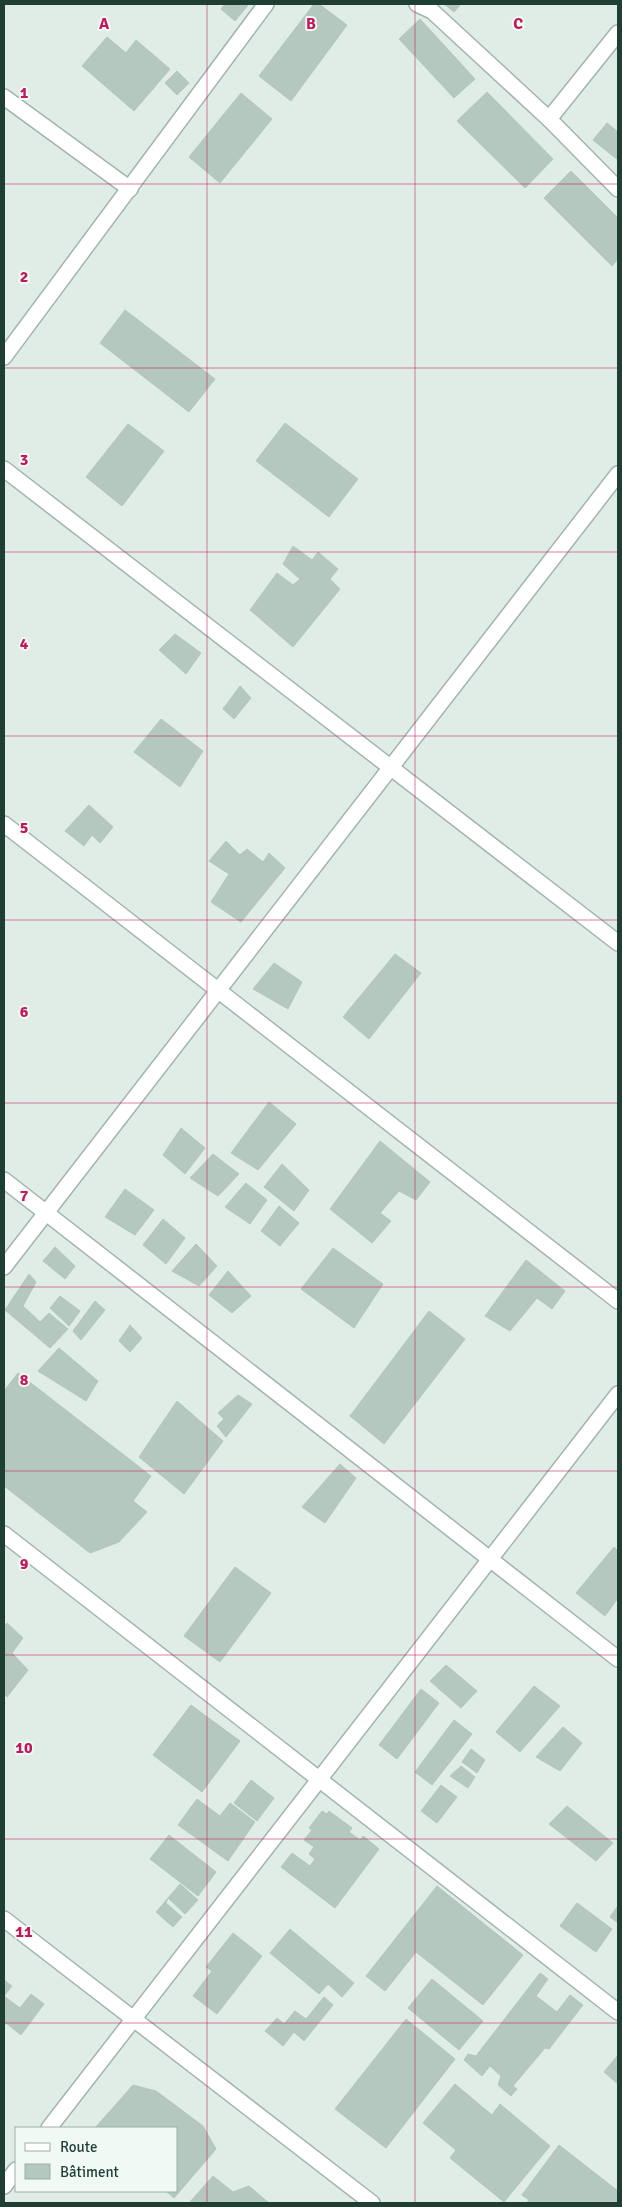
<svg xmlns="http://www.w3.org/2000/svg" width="622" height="2207" viewBox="0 0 622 2207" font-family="Signika,sans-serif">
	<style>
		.building { fill: #b5c8bf; stroke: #b2c7bd }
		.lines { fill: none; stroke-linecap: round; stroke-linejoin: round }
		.minor-casing { stroke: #a2b5ad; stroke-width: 18 }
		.minor { stroke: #fff; stroke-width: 15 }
		.grid { fill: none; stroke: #c2185b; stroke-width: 1; stroke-opacity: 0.55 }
		.grid-label { font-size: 16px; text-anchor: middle; font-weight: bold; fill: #c2185b; stroke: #f1f9f4; stroke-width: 4; stroke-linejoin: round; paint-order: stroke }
	</style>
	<rect width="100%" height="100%" fill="#e0ede6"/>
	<g class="building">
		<path d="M225 4H249L235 21 221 9Z"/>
		<path d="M314 4H319L347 25 291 101 259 76Z"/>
		<path d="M444 4H461L454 12Z"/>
		<path d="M420 19 475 79 454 98 399 39Z"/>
		<path d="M107 37 126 53 136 40 170 69 134 111 82 66Z"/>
		<path d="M177 71 189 83 177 95 165 83Z"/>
		<path d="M487 92 553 159 525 188 457 121Z"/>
		<path d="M241 93 272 119 220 183 189 157Z"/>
		<path d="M607 123 618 132V160L593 140Z"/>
		<path d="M571 171 618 218V259L612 266 544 198Z"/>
		<path d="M125 310 215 379 189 412 100 343Z"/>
		<path d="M285 423 358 479 329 517 256 461Z"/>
		<path d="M128 424 164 451 122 506 86 477Z"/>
		<path d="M293 546 312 560 318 552 338 569 330 579 340 589 293 647 250 610 277 573 293 585 300 579 283 564Z"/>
		<path d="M175 634 201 653 186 674 159 650Z"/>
		<path d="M240 686 251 698 234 719 223 709Z"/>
		<path d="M161 719 203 751 180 787 134 752Z"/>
		<path d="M89 805 113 827 100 843 92 835 84 846 65 831Z"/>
		<path d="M226 841 240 855 247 849 263 862 269 853 285 868 241 922 211 902 229 874 209 861Z"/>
		<path d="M395 954 421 973 369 1039 343 1017Z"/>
		<path d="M274 963 302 982 288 1009 253 989Z"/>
		<path d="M269 1102 296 1124 258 1170 231 1153Z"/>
		<path d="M181 1128 205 1148 185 1174 163 1155Z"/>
		<path d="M380 1141 430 1182 416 1200 399 1191 380 1213 391 1221 372 1243 330 1209Z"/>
		<path d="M213 1154 239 1174 218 1196 190 1178Z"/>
		<path d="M282 1164 309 1190 294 1211 264 1187Z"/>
		<path d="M246 1183 267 1200 250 1224 225 1207Z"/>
		<path d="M125 1189 154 1210 135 1235 105 1217Z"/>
		<path d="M279 1206 299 1223 280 1246 261 1231Z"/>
		<path d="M163 1219 185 1238 166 1264 143 1245Z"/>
		<path d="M196 1244 217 1266 199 1286 172 1271Z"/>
		<path d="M55 1247 75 1266 65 1279 43 1261Z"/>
		<path d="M333 1248 383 1284 354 1328 301 1289Z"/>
		<path d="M526 1260 565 1291 552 1309 537 1298 510 1331 485 1316Z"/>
		<path d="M228 1271 251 1296 232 1313 209 1295Z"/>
		<path d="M29 1274 36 1282 23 1306 40 1322 49 1313 68 1329 50 1348 5 1310Z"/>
		<path d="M60 1296 80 1311 69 1326 50 1308Z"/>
		<path d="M95 1301 105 1310 81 1340 73 1331Z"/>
		<path d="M429 1311 465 1339 384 1444 350 1416Z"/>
		<path d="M130 1325 142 1338 130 1352 119 1341Z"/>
		<path d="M59 1348 98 1381 86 1401 38 1371Z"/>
		<path d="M18 1373 151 1476 133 1501 147 1512 119 1542 90 1553 4 1486V1391Z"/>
		<path d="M238 1395 252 1404 226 1437 217 1426 224 1419 218 1413Z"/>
		<path d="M177 1401 223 1441 184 1494 139 1457Z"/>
		<path d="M340 1464 356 1478 325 1523 302 1507Z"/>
		<path d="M614 1547 618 1551V1598L605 1616 576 1593Z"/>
		<path d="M235 1567 271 1593 220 1662 184 1636Z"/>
		<path d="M7 1623 23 1638 12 1653 28 1670 7 1697 4 1694V1627Z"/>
		<path d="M446 1665 477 1691 461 1708 430 1681Z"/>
		<path d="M534 1686 560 1706 520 1752 496 1732Z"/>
		<path d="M421 1689 439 1703 397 1759 379 1745Z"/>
		<path d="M191 1705 240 1741 202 1792 153 1755Z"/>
		<path d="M454 1720 472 1734 432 1785 415 1772Z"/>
		<path d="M563 1727 582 1743 560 1771 536 1757Z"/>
		<path d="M471 1749 485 1760 477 1773 462 1762Z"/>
		<path d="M461 1766 475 1777 468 1788 450 1776Z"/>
		<path d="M251 1780 274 1798 257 1821 234 1803Z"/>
		<path d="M441 1785 457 1797 437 1823 421 1811Z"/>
		<path d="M197 1799 220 1816 230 1803 255 1822 228 1861 178 1825Z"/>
		<path d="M567 1806 613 1843 596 1861 549 1824Z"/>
		<path d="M322 1811 327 1814 329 1811 352 1828 349 1832 360 1840 363 1836 379 1849 335 1908 281 1867 292 1853 310 1866 315 1859 309 1854 314 1847 304 1840 312 1830 309 1828Z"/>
		<path d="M169 1835 216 1872 198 1896 150 1859Z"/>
		<path d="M180 1884 198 1900 185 1914 168 1898Z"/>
		<path d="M437 1886 523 1955 483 2005 416 1952 385 1991 366 1976Z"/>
		<path d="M168 1898 166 1903 182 1917 173 1927 156 1912Z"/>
		<path d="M577 1903 612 1929 596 1952 560 1926Z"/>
		<path d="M617 1907 618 1909V1923L610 1917Z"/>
		<path d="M290 1929 354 1983 342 1997 328 1984 319 1994 270 1953Z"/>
		<path d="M233 1933 262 1956 217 2014 193 1996 212 1971 206 1967Z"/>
		<path d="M540 1973 548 1979 536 1996 557 2012 570 1995 583 2005 549 2049 545 2048 513 2086 517 2089 511 2096 498 2085 501 2076 490 2066 482 2076 464 2060 468 2054 476 2056Z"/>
		<path d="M432 1979 483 2021 459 2050 408 2008Z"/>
		<path d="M4 1980 12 1986 4 1996 20 2008 31 1994 44 2004 21 2035 6 2023 4 2026Z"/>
		<path d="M324 1997 333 2005 304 2041 294 2032 283 2046 265 2031 277 2018 284 2024 295 2011 306 2019Z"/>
		<path d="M406 2019 455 2059 386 2148 335 2109Z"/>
		<path d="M618 2055V2084L604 2072Z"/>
		<path d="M455 2084 492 2115 500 2104 550 2146 504 2202 450 2158 456 2150 423 2123Z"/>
		<path d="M133 2085 156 2091 203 2126 216 2149 174 2198 166 2191H176V2128H95Z"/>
		<path d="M559 2145 618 2191V2203H526L529 2200 522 2195Z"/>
		<path d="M213 2176 233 2192 249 2186 269 2203H189Z"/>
	</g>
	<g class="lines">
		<g class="minor-casing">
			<g id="minor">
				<path d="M417 4 432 11 549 119 618 189"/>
				<path d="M4 97 130 189"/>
				<path d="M549 119 618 33"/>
				<path d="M4 357 266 4"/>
				<path d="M4 469 618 943"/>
				<path d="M4 824 618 1301"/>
				<path d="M4 1180 618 1659"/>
				<path d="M4 1267 618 474"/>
				<path d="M4 1534 618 2012"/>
				<path d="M4 1919 372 2203"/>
				<path d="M49 2128 618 1394"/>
				<path d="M4 2186 16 2170"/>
			</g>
		</g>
		<use href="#minor" class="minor"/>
	</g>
	<path class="grid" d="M207 4V2203M415 4V2203M4 184H618M4 368H618M4 552H618M4 736H618M4 920H618M4 1103H618M4 1287H618M4 1471H618M4 1655H618M4 1839H618M4 2023H618"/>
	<g class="grid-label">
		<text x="104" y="29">A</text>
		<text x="311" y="29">B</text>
		<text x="518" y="29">C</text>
		<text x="24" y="98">1</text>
		<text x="24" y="282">2</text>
		<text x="24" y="465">3</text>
		<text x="24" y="649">4</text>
		<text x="24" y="833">5</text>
		<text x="24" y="1017">6</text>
		<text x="24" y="1201">7</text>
		<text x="24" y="1385">8</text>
		<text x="24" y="1569">9</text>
		<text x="24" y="1753">10</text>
		<text x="24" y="1937">11</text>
	</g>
	<rect width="622" height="2207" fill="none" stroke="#1f3f34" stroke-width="10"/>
	<rect x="15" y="2127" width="162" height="65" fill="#f1f9f4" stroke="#9dafa7"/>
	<rect x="25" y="2143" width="25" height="8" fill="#ffffff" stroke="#9dafa7"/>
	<text x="60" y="2152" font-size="15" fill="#1f3f34">Route</text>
	<rect x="25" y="2164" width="25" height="15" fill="#b5c8bf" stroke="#9dafa7"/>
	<text x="60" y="2177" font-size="15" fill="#1f3f34">Bâtiment</text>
</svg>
